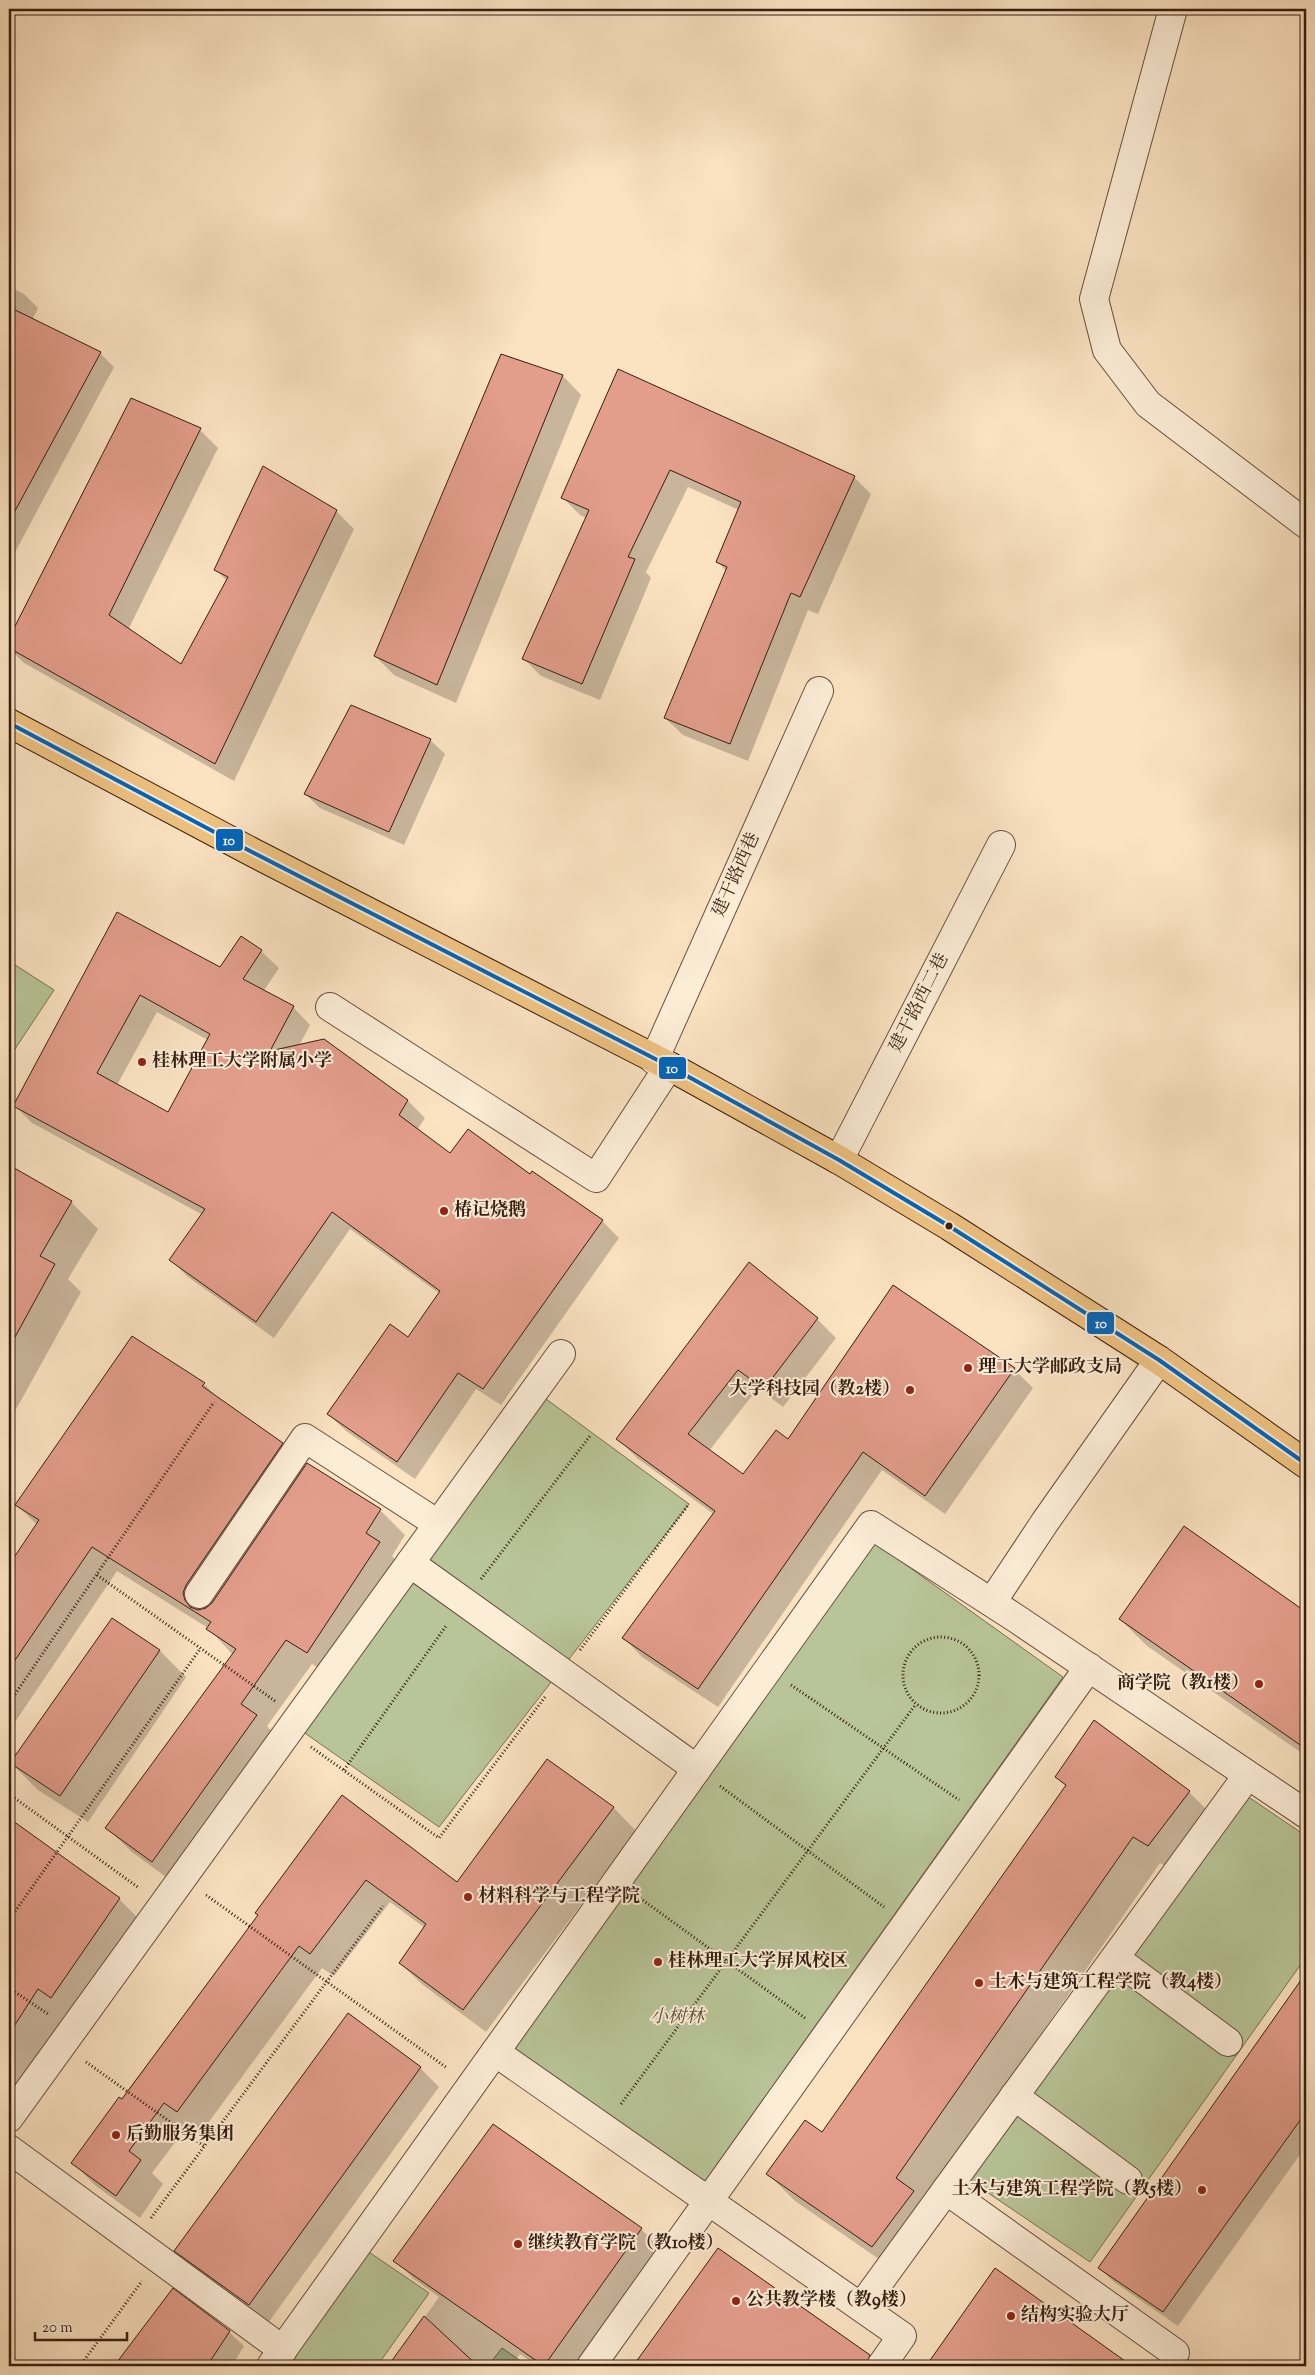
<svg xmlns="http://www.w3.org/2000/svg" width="1315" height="2375" viewBox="0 0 1315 2375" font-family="'Sorts Mill Goudy','Noto Serif SC',serif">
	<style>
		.green { fill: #b8c598; stroke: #787254 }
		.shadow { fill: #0003; fill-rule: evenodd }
		.building { fill: #e29d8b; stroke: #371e11; fill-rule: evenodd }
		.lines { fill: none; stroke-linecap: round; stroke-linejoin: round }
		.minor-casing { stroke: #684f3d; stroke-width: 30 }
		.major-casing { stroke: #371e11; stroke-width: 30 }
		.path { stroke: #371e11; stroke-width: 3; stroke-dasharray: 1 2.5; stroke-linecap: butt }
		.minor { stroke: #fcedd7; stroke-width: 28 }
		.major { stroke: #eec281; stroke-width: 28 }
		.bus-1-casing { stroke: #fcedd7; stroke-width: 8 }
		.bus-1 { stroke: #0065bd; stroke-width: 4 }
		.poi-dot { fill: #8f2418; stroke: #fcedd7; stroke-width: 2 }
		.bus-dot { fill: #371e11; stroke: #fcedd7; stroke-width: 2 }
		.labels { text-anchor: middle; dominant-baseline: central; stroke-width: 4; stroke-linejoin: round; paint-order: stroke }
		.street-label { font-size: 18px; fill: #371e11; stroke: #fcedd7 }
		.poi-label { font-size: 18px; font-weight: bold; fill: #371e11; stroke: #fcedd7; text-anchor: start }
		.park-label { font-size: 18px; font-style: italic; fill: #5e503a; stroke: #fcedd7 }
		.line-badge { stroke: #fcedd7; stroke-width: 2 }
		.badge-label { font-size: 14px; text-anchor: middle; font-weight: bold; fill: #fff }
	</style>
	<rect width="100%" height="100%" fill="#fbe3c2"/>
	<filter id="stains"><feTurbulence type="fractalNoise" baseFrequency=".004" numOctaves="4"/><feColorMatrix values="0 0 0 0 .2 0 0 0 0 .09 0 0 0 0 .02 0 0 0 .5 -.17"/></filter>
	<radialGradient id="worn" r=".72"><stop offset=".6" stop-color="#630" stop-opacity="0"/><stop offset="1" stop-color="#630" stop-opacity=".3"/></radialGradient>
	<g class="green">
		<path d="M9 961 54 990 9 1058Z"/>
		<path d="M542 1396 689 1504 439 1827 299 1729Z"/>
		<path d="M874 1542 1063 1677 703 2184 510 2049Z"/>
		<path d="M1247 1796 1306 1836V1957L1090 2262 969 2180Z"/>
		<path d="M366 2250 429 2293 377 2366H281Z"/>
		<path d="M502 2348 528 2366H488Z"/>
	</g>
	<g class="shadow">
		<path d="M9 287 24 294 38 308 32 320 100 353 114 367 13 556 16 558 9 571V400L20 376 9 370Z"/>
		<path d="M618 371 854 477 871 494 818 614 808 610 748 761 683 735 665 718 726 571 718 562 739 510 688 487 646 572 651 578 600 700 541 676 524 659 587 518 580 515 563 498Z"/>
		<path d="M563 376 581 395 456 703 394 675 375 656Z"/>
		<path d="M131 399 200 430 218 448 128 630 182 666 227 581 215 569 336 511 354 529 234 781 24 663 9 648V640Z"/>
		<path d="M430 740 445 754 404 845 320 808 305 794Z"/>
		<path d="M117 913 221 969 261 951 279 968 263 992 293 1007 310 1025 299 1046 407 1100 425 1118 417 1130 450 1155 530 1176 602 1221 619 1238 501 1405 476 1389 415 1479 346 1431 328 1414 409 1339 440 1294 350 1229 274 1338 188 1277 171 1260 203 1215 32 1123 15 1106ZM157 1012 208 1040 168 1113 117 1085Z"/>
		<path d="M9 1166 71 1202 98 1229 68 1279 81 1292 9 1422Z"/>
		<path d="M749 1264 817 1319 836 1338 783 1407 758 1388 709 1451 743 1476 789 1441 1014 1369 1033 1388 945 1514 882 1470 718 1707 642 1657 624 1638 715 1515 637 1458 618 1439Z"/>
		<path d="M204 1384 221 1401 282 1444 305 1467 308 1464 380 1510 405 1535 392 1556 404 1568 332 1677 312 1664 267 1726 281 1741 178 1886 132 1852 107 1828 233 1655 208 1628 117 1571 9 1731V1567L37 1525 17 1505Z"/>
		<path d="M1185 1528 1306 1614V1756L1147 1646 1120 1619Z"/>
		<path d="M112 1620 160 1651 186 1677 88 1822 38 1790 11 1763Z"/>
		<path d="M547 1761 614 1808 636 1831 486 2032 423 1985 400 1963 425 1928 390 1902 334 1976 322 1968 200 2134 188 2125 152 2173 163 2184 140 2218 96 2186 73 2163 259 1915 342 1796 458 1883Z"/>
		<path d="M1056 1777 1189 1792 1216 1819 1175 1872 1160 1863 924 2202 899 2273 795 2201 768 2174 823 2134 1066 1786Z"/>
		<path d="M9 1819 119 1899 146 1926 78 2024 65 2015 9 2101Z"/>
		<path d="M1306 1975V2146L1178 2326 1114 2282 1099 2268Z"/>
		<path d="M420 2068 439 2087 268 2323 195 2269 176 2251Z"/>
		<path d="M641 2229 660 2248 576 2366H537L520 2354 511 2366H390L439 2297 414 2279 395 2260Z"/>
		<path d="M718 2250 869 2356 879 2366H634Z"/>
		<path d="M995 2270 1128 2365 1129 2366H928Z"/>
		<path d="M173 2290 229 2332 244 2346 232 2366H115Z"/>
	</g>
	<g class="building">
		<path d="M9 307 101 352 9 522Z"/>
		<path d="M501 354 563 375 437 685 374 656Z"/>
		<path d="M618 369 855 476 800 597 791 593 730 744 664 718 727 567 716 562 741 502 670 470 628 557 635 559 582 684 522 659 589 510 561 498Z"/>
		<path d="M131 398 201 428 109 615 181 664 228 577 214 570 263 466 337 510 215 764 9 648V638Z"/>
		<path d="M351 705 431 739 389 832 304 794Z"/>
		<path d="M117 912 220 967 241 936 262 950 243 979 294 1006 270 1051 324 1039 408 1100 399 1115 450 1153 468 1129 530 1174 532 1171 603 1220 483 1389 458 1373 397 1462 327 1414 390 1324 408 1337 440 1291 332 1212 256 1322 169 1260 205 1209 13 1106ZM140 995 210 1034 168 1112 97 1073Z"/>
		<path d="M9 1165 72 1201 40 1256 55 1264 9 1348Z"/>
		<path d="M749 1262 818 1318 764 1389 738 1370 688 1434 743 1474 776 1430 788 1439 893 1285 1015 1368 925 1496 863 1452 698 1689 622 1638 715 1511 616 1439Z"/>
		<path d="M132 1336 205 1383 202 1386 283 1443 186 1585 183 1593 185 1600 190 1607 198 1610 206 1608 212 1603 307 1463 381 1509 366 1533 380 1542 307 1653 286 1640 241 1704 257 1715 152 1862 105 1828 236 1649 206 1629 211 1622 92 1547 9 1669V1565L39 1520 15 1505Z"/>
		<path d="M1184 1526 1306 1612V1749L1119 1619Z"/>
		<path d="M112 1618 160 1650 60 1796 10 1763Z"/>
		<path d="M1094 1720 1190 1791 1148 1846 1133 1837 896 2178 914 2191 872 2247 766 2174 805 2120 822 2132 1066 1785 1055 1777Z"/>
		<path d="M547 1759 614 1807 463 2010 399 1963 426 1924 366 1880 310 1954 299 1946 177 2112 164 2103 129 2151 141 2160 116 2196 71 2163 119 2097 122 2099 258 1915 255 1913 342 1795 457 1882Z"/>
		<path d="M9 1818 120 1898 51 1998 38 1989 9 2034Z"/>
		<path d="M1306 1973V2112L1163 2312 1098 2268Z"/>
		<path d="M348 2013 421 2067 249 2305 174 2251Z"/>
		<path d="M493 2124 642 2228 544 2366 393 2261Z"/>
		<path d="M718 2248 870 2355 866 2366H633Z"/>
		<path d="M995 2268 1132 2366H926Z"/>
		<path d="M173 2288 230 2331 207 2366H114Z"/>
		<path d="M424 2316 478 2366H388Z"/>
	</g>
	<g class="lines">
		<g class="minor-casing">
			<g id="minor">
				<path d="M1173 9 1094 299 1107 350 1148 404 1306 524"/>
				<path d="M330 1007 596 1178 669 1066"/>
				<path d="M654 1060 819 691"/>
				<path d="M839 1160 1001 845"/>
				<path d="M410 1563 697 1769"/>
				<path d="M199 1594 305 1438 438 1524"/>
				<path d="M992 1602 1045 1522 1159 1360"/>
				<path d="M1115 1958 1228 2042"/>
				<path d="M495 2052 902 2336 881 2366"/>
				<path d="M1014 2096 1128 2180"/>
				<path d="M9 2118 561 1354"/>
				<path d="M9 2149 283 2350"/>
				<path d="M946 2190 1175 2353"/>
				<path d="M861 2307 1247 1776"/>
				<path d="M271 2366 871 1525 1017 1619 1306 1814"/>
				<path d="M591 2366 1089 1667"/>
			</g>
		</g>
		<g class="major-casing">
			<path id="major" d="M9 723 252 852 669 1066 839 1160 949 1226 1159 1360 1306 1464"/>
		</g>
		<g class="path">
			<path d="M97 1575 275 1701"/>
			<path d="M481 1579 590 1436"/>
			<circle cx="941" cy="1675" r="38"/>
			<path d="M580 1650 689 1504"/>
			<path d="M791 1685 959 1800"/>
			<path d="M9 1703 214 1402"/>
			<path d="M311 1747 439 1838 545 1697"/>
			<path d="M344 1770 446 1626"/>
			<path d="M720 1786 884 1907"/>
			<path d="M9 1794 139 1888"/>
			<path d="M206 1895 447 2068"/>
			<path d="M640 1898 805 2018"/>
			<path d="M9 1920 200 1649"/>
			<path d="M9 1988 48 2014"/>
			<path d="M86 2062 204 2146"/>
			<path d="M621 2104 916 1704"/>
			<path d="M151 2218 383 1906"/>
			<path d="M80 2366 142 2281"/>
		</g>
		<use href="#minor" class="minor"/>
		<use href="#major" class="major"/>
		<g class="bus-1-casing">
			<path id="bus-1" d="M9 723 252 852 669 1066 839 1160 949 1226 1159 1360 1306 1464"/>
		</g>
		<use href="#bus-1" class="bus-1"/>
	</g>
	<g class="poi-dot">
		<circle cx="142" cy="1062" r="5"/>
		<circle cx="444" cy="1211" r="5"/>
		<circle cx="968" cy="1368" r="5"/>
		<circle cx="910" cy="1390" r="5"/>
		<circle cx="1259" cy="1684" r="5"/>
		<circle cx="468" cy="1897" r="5"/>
		<circle cx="658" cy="1962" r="5"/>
		<circle cx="979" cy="1983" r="5"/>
		<circle cx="116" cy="2135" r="5"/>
		<circle cx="1202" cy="2190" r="5"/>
		<circle cx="518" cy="2244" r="5"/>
		<circle cx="736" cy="2301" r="5"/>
		<circle cx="1011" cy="2316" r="5"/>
	</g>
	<circle class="bus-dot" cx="949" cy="1226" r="4.5"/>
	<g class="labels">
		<g class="street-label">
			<text transform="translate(737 875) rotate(-66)">建干路西巷</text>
			<text transform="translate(920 1003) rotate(-63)">建干路西二巷</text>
		</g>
		<g class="poi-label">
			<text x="152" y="1062">桂林理工大学附属小学</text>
			<text x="454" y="1211">椿记烧鹅</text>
			<text x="978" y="1368">理工大学邮政支局</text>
			<text x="900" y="1390" text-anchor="end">大学科技园（教2楼）</text>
			<text x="1249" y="1684" text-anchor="end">商学院（教1楼）</text>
			<text x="478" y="1897">材料科学与工程学院</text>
			<text x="668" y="1962">桂林理工大学屏风校区</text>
			<text x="989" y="1983">土木与建筑工程学院（教4楼）</text>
			<text x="126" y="2135">后勤服务集团</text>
			<text x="1192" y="2190" text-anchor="end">土木与建筑工程学院（教5楼）</text>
			<text x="528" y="2244">继续教育学院（教10楼）</text>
			<text x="746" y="2301">公共教学楼（教9楼）</text>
			<text x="1021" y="2316">结构实验大厅</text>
		</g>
		<g class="park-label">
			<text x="677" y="2018">小树林</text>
		</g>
	</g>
	<g class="line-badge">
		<rect x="215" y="828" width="29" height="24" rx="5" fill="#0065bd"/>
		<rect x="658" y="1056" width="29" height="24" rx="5" fill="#0065bd"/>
		<rect x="1086" y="1311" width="29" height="24" rx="5" fill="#0065bd"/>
	</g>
	<g class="badge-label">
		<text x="229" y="845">10</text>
		<text x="672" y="1073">10</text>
		<text x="1101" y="1328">10</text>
	</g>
	<rect width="1315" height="2375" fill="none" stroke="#fbe3c2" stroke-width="30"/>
	<rect x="10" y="10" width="1295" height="2355" fill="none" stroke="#371e11" stroke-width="2.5"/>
	<rect x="15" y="15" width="1285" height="2345" fill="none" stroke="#371e11"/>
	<path d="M35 2332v8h92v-8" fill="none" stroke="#371e11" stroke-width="2.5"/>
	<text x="42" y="2332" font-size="15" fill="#371e11" stroke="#fcedd7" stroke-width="4" paint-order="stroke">20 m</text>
	<rect width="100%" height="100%" filter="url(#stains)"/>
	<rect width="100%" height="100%" fill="url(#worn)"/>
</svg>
